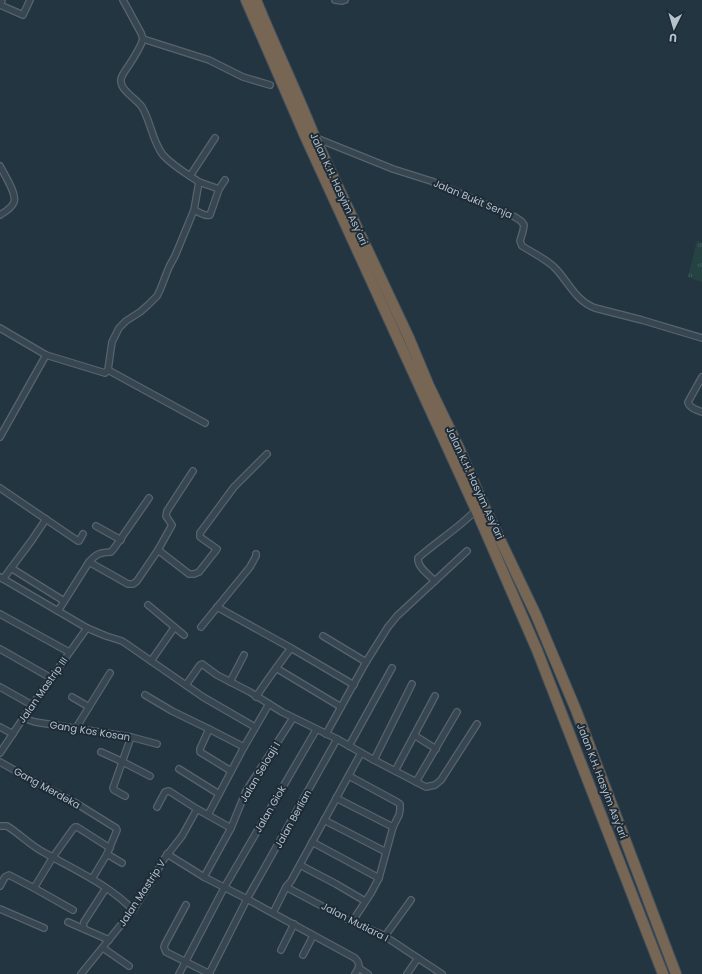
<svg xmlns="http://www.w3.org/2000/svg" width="702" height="974" viewBox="0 0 702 974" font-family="Poppins,sans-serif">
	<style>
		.grass { fill: url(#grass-tufts) }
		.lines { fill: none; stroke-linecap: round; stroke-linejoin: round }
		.street-casing { stroke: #56646f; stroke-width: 8 }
		.highway-casing { stroke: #43515c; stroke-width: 12 }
		.street { stroke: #384652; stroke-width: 5.5 }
		.highway { stroke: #786655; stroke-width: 10 }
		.labels { text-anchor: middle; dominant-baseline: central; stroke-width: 4; stroke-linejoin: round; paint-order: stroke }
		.street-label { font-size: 10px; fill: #b5c1cc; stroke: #1d2b37 }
	</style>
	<defs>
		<pattern id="grass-tufts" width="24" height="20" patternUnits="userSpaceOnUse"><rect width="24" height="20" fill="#264343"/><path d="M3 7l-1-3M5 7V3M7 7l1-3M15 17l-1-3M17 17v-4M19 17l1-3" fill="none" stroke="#435c5d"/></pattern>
	</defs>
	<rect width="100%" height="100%" fill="#243542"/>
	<path class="grass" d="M697 241 702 243V282L688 277Z"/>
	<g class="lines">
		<g class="street-casing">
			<g id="street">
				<path d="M2 0 0 5 23 15 30 0"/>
				<path d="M335 0 342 1 345 0"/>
				<path d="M143 39 209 60 243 77 270 85"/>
				<path d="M316 138 393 169 431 181 515 217 521 221 524 225 523 231 520 241 522 246C533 253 548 260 556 269 569 283 576 301 595 308L642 320 702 338"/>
				<path d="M0 166C4 174 17 194 14 202 12 208 5 212 0 215"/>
				<path d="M190 176 215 138"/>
				<path d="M199 182 219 189"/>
				<path d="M194 210C199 212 205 217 210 215L219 189 225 180"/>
				<path d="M0 328 46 355 105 373 108 370 112 342 119 328 126 321 140 312 148 305 157 296 160 290 169 267 175 256 194 210 199 182C187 174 173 166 163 155 152 141 151 122 142 107 137 99 119 90 121 79 122 75 125 71 127 68 133 59 140 49 143 39L141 33 123 0"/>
				<path d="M108 370 205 423"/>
				<path d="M702 377 688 402C689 408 697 410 702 412"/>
				<path d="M0 437 46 355"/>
				<path d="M0 488 78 541H79L83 534"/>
				<path d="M96 526 121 540"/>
				<path d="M158 550 172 525 166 516 167 511 193 471"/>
				<path d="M89 562C97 553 100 553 111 552L115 547 149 498"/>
				<path d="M11 568 64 601"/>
				<path d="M0 577 87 628 106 636 122 641 128 645 203 697 255 727"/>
				<path d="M3 579 32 540 46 519"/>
				<path d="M435 581C429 575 417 567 418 558 437 541 459 528 476 510"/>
				<path d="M148 605 184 635"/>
				<path d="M217 607 291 648"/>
				<path d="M58 611 89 562 128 584H133L137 581 158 550 189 574H194L199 572 217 549 200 537V533L234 487 267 454"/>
				<path d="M0 614 69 652"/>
				<path d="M201 627 250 567 256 556V554"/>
				<path d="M323 636 366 662"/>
				<path d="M0 649 51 678"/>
				<path d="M151 661 174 628"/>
				<path d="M276 668 341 707"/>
				<path d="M230 682 244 655"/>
				<path d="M186 685 200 665 202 664 217 675 250 692 282 712 337 739 374 760 426 787 435 785 441 780 477 724"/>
				<path d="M0 687 32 705"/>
				<path d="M145 695 172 711 209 729 200 749V752L231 771"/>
				<path d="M72 697 89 707"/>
				<path d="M256 697C267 680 279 664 291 648L354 685"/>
				<path d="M23 718 35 722 131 737 157 744"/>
				<path d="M293 718 246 791 231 828 204 877 247 899 355 958C361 964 359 968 355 974"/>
				<path d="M0 727 13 734"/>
				<path d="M76 728 110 673"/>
				<path d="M209 729 244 747"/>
				<path d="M326 734 366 662 388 627 397 616 467 551"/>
				<path d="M414 735 436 749"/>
				<path d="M349 746 392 668"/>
				<path d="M101 752 123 762 150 776"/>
				<path d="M0 753 32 705 87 628"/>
				<path d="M374 760 412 684"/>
				<path d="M0 762 30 779 74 802 116 828 117 830 107 854 92 879"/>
				<path d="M179 769 219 794"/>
				<path d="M395 771 435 696"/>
				<path d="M349 776 397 802 400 804V810L399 815 393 827 379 878 371 893 352 922"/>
				<path d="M416 782 457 712"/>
				<path d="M125 796 114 790 113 788 131 737"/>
				<path d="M336 798 393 827"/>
				<path d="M157 807 165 792 169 791 197 809 231 828"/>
				<path d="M208 815 244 747 269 704"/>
				<path d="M324 820 386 852"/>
				<path d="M0 826H7C20 834 31 846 45 853 75 870 109 885 133 910"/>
				<path d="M312 842 379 878"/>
				<path d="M107 854 122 863"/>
				<path d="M167 854 204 877"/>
				<path d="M300 865 336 884 365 901"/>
				<path d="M0 886 5 877 9 875 34 888 53 857 73 829 75 827H77L110 848"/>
				<path d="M286 887 354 923 383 935 442 974"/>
				<path d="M34 888 73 910"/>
				<path d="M186 905 165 944 164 947 166 952 210 974"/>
				<path d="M0 909 44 928"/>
				<path d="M273 913 286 887 291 881 361 753"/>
				<path d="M68 922 109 940"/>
				<path d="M85 929 83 927 84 922 106 888"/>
				<path d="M385 936 411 900"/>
				<path d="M103 948 129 966"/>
				<path d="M281 950 294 924"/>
				<path d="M303 955 313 936"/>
				<path d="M359 968 368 974"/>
				<path d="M81 974 133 910 149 885 164 859 182 836 197 809"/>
				<path d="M179 974 224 888 316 730"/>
				<path d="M209 974 247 899 337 739"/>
				<path d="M407 974 418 958"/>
			</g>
		</g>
		<g class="highway-casing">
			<g id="highway">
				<path d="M246 0 305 136 476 510 537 650 663 974"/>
				<path d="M256 0C275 47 297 92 315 138L409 338 429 386 459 448 484 506 536 615 576 710 676 974"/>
			</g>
		</g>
		<use href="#street" class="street"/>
		<use href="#highway" class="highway"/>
	</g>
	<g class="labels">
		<g class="street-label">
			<text transform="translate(339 189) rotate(65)">Jalan K.H. Hasyim Asy'ari</text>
			<text transform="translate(473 199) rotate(23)">Jalan Bukit Senja</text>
			<text transform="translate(475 483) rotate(65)">Jalan K.H. Hasyim Asy'ari</text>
			<text transform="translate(43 690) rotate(-55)">Jalan Mastrip III</text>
			<text transform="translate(90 731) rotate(9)">Gang Kos Kosan</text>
			<text transform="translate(260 772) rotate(-59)">Jalan Seloaji I</text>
			<text transform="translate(602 781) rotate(69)">Jalan K.H. Hasyim Asy'ari</text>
			<text transform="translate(47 788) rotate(29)">Gang Merdeka</text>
			<text transform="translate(270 809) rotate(-60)">Jalan Giok</text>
			<text transform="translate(293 819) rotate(-61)">Jalan Berlian</text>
			<text transform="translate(142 893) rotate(-57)">Jalan Mastrip V</text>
			<text transform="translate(355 922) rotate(27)">Jalan Mutiara I</text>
		</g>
	</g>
	<g transform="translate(674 28) rotate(185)" stroke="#1d2b37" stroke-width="3" paint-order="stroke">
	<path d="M0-3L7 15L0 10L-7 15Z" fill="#b5c1cc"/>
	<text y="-6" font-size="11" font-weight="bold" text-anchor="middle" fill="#b5c1cc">U</text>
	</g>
</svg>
